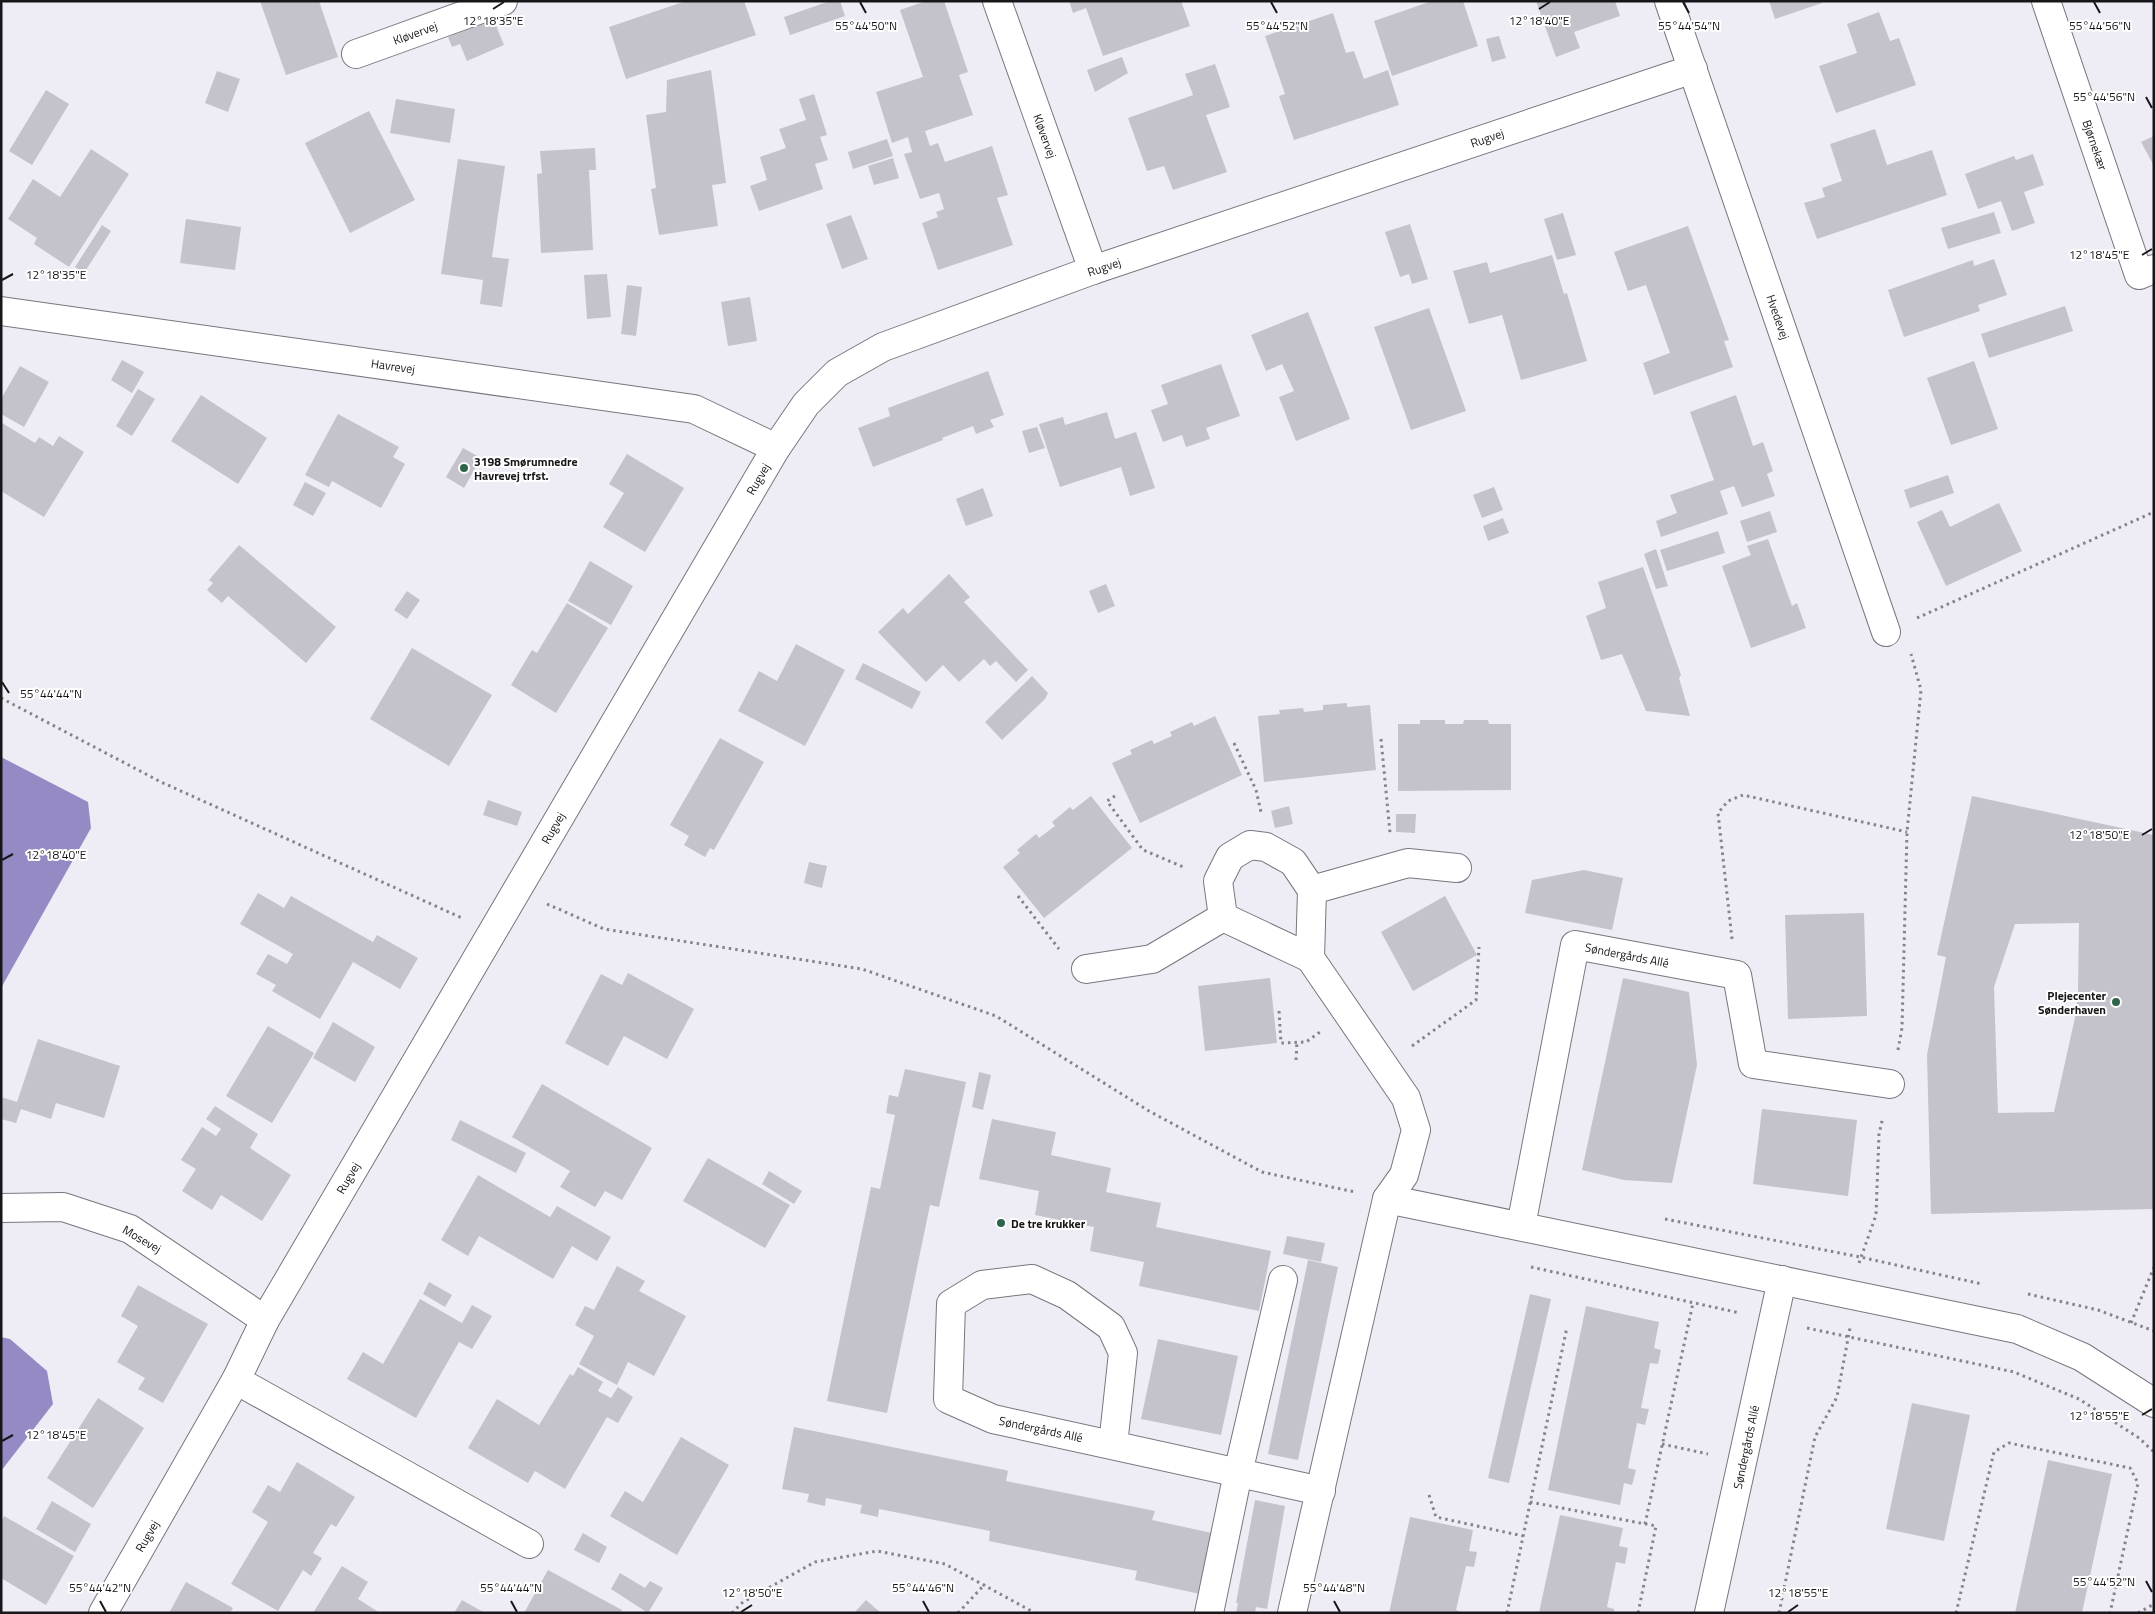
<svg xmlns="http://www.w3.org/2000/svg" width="2155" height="1614" viewBox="0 0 2155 1614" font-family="'Titillium Web',sans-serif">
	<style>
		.water { fill: #958ac4 }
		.building { fill: #c4c3cc; fill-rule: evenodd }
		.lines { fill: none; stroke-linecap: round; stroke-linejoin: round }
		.minor-casing { stroke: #78767e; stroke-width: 30 }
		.path { stroke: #848489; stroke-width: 3; stroke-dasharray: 2.5 4; stroke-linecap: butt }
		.minor { stroke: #fff; stroke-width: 28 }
		.ticks { fill: none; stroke: #17171a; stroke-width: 2 }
		.poi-dot { fill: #2e644a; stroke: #fff; stroke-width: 2 }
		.labels { text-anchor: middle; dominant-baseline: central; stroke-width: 4; stroke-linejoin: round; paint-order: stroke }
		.street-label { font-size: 12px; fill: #17171a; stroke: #fff }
		.poi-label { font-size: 12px; font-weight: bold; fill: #17171a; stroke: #fff; text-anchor: start }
		.ticks-label { font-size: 12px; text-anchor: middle; fill: #17171a; stroke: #fff; stroke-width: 4; stroke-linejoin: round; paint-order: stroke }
	</style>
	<rect width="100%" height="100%" fill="#eeedf5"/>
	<g class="water">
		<path d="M1 757 88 802 91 828 1 988Z"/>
		<path d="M1 1337 10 1339 47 1371 53 1404 1 1471Z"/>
	</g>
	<g class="building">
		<path d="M260 1H319L338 57 286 75Z"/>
		<path d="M686 1H744L756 35 626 79 609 27Z"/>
		<path d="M830 1H840L845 16 790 35 784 17Z"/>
		<path d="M926 1H944L968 72 959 75 973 115 925 131 930 146 938 143 945 162 992 146 1008 195 997 198 1013 245 938 270 922 223 938 217 936 212 944 209 939 193 920 199 904 154 912 152 908 137 892 143 876 92 923 77 900 10Z"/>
		<path d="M1069 1H1181L1190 26 1103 56 1086 8 1073 13Z"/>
		<path d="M1432 1H1463L1478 46 1392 76 1374 21Z"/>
		<path d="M1536 1H1615L1620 16 1574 32 1580 48 1556 57Z"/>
		<path d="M1769 1H1821L1822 3 1775 19Z"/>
		<path d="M1879 12 1890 41 1899 38 1916 85 1836 113 1819 66 1857 53 1847 24Z"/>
		<path d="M1333 13 1346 53 1354 51 1364 79 1388 70 1399 105 1294 140 1279 96 1285 94 1265 36Z"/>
		<path d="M493 18 504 45 467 61 460 44 452 47 448 37Z"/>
		<path d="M1499 36 1506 58 1492 62 1486 39Z"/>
		<path d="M1122 57 1128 73 1095 92 1087 70Z"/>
		<path d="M1215 64 1230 107 1206 115 1227 172 1173 190 1164 166 1147 171 1128 118 1193 95 1185 74Z"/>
		<path d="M711 70 726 183 712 185 718 226 659 235 651 189 656 188 646 115 666 112 667 80Z"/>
		<path d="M217 71 240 79 228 112 205 103Z"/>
		<path d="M46 90 69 104 32 165 9 151Z"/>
		<path d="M814 94 827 135 820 137 828 160 815 164 823 189 759 211 750 186 767 180 760 157 786 148 779 129 806 120 799 99Z"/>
		<path d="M396 99 455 109 450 143 390 133Z"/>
		<path d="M369 111 415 200 350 233 305 143Z"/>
		<path d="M1875 129 1887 165 1932 150 1947 195 1817 239 1804 203 1825 197 1822 188 1842 181 1830 144Z"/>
		<path d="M2154 136V166L2141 142Z"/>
		<path d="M887 139 893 156 853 169 848 152Z"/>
		<path d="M595 148 596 170H589L593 250 541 253 537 174 542 173 540 151Z"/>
		<path d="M91 149 129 174 69 267 34 244 37 238 8 219 33 179 60 197Z"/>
		<path d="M2033 154 2044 185 2024 192 2035 223 2012 231 2001 201 1978 209 1965 174 2014 156 2016 160Z"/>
		<path d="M893 158 899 178 874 185 868 166Z"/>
		<path d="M458 159 505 166 492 257 509 259 502 307 480 304 483 280 441 274Z"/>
		<path d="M1994 212 2001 233 1948 249 1941 228Z"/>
		<path d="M1563 213 1576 255 1557 260 1544 219Z"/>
		<path d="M851 215 868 259 842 269 826 224Z"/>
		<path d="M186 219 241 227 235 270 180 263Z"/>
		<path d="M1410 224 1428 279 1412 284 1409 274 1400 277 1385 232Z"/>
		<path d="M102 225 111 231 84 273 75 267Z"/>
		<path d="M1688 226 1729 340 1724 341 1733 367 1654 395 1643 363 1670 353 1646 285 1628 291 1614 252Z"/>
		<path d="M1552 255 1564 294 1567 293 1587 361 1521 380 1502 315 1469 324 1453 271 1487 262 1490 273Z"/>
		<path d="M1994 259 2007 295 1978 305 1980 311 1904 337 1888 290 1973 260 1974 266Z"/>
		<path d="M607 274 611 317 587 319 584 275Z"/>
		<path d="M627 285 642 287 636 336 621 334Z"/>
		<path d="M750 297 757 341 728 346 721 302Z"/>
		<path d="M2065 306 2073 331 1989 358 1981 334Z"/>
		<path d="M1429 308 1466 411 1411 430 1374 327Z"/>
		<path d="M1308 312 1350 419 1296 441 1279 397 1294 391 1282 364 1266 371 1251 335Z"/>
		<path d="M122 360 144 372 132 393 111 380Z"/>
		<path d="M1974 361 1998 429 1951 445 1927 378Z"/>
		<path d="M1221 364 1240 416 1206 428 1210 439 1186 447 1182 435 1163 442 1151 410 1168 404 1161 385Z"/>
		<path d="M20 366 49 382 24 427 1 414V399Z"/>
		<path d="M988 371 1004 415 990 420 994 427 976 434 973 426 942 438 943 440 873 467 858 428 890 416 888 408Z"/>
		<path d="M138 389 155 399 132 436 116 426Z"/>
		<path d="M201 395 267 438 238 484 171 441Z"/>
		<path d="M1736 395 1753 446 1763 442 1773 471 1767 474 1775 496 1742 507 1734 486 1720 491 1728 514 1661 537 1656 521 1677 513 1670 495 1714 480 1690 412Z"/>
		<path d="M1107 412 1115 439 1136 432 1155 488 1130 496 1121 467 1060 487 1039 424 1063 417 1065 425Z"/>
		<path d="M338 414 399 447 393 457 405 464 381 508 332 481 329 487 305 475Z"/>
		<path d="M2 423 35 443 39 437 53 446 59 436 84 452 44 517 1 491Z"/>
		<path d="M1037 427 1045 448 1029 453 1022 431Z"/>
		<path d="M463 448 481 458 464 488 446 477Z"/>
		<path d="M627 454 684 488 645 552 603 527 624 493 609 484Z"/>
		<path d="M1948 475 1954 493 1910 508 1904 490Z"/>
		<path d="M305 482 326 493 313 516 293 505Z"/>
		<path d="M1494 487 1503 510 1482 518 1473 495Z"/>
		<path d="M983 488 993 516 966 526 956 499Z"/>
		<path d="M1999 503 2022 551 1946 586 1917 522 1942 510 1950 527Z"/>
		<path d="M1770 511 1777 532 1747 542 1740 521Z"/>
		<path d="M1503 518 1509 533 1488 541 1483 526Z"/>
		<path d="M1718 531 1725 553 1667 571 1660 550Z"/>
		<path d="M1768 539 1792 606 1797 603 1806 628 1751 648 1722 566 1751 555 1747 546Z"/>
		<path d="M239 545 336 627 306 663 228 596 222 603 207 590 213 583 209 580Z"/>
		<path d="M1656 549 1668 586 1656 589 1644 554Z"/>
		<path d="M590 561 633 586 611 625 568 601Z"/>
		<path d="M1643 567 1681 675 1679 678 1690 716 1646 711 1622 654 1601 660 1586 616 1606 608 1598 582Z"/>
		<path d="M949 574 970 597 964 602 1028 670 1016 682 996 661 990 666 984 659 959 682 943 665 926 682 878 632 903 608 908 614Z"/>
		<path d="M1106 584 1115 606 1098 613 1089 591Z"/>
		<path d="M407 591 420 600 407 619 394 610Z"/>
		<path d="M567 603 608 628 556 713 511 685 532 650 537 653Z"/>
		<path d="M796 644 845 670 805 746 738 711 759 671 777 681Z"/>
		<path d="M412 648 492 695 449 766 370 719Z"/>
		<path d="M863 663 921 692 912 709 855 679Z"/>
		<path d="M1032 676 1048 693 1045 699 1002 740 985 722Z"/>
		<path d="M1347 703V707L1370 705 1376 770 1264 782 1258 716 1280 714 1279 710 1303 708 1304 712 1323 710V705Z"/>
		<path d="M1215 716 1242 775 1140 823 1112 763 1132 754 1130 750 1152 740 1154 744 1172 736 1170 732 1192 722 1194 726Z"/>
		<path d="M1420 720H1445V724H1463L1464 720H1488L1489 724H1511V790L1398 791V724H1420Z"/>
		<path d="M720 738 764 762 714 850 710 848 705 857 684 845 689 836 670 825Z"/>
		<path d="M1091 796 1132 848 1044 918 1003 867 1020 853 1017 850 1036 834 1039 838 1055 826 1052 822 1070 807 1073 810Z"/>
		<path d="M1972 796 2154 835V1209L1931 1214 1927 1055 1946 957 1937 955ZM2079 923 2078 991 2076 1013 2054 1112 1998 1113 1994 987 2015 924Z"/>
		<path d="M488 800 522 812 517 826 483 815Z"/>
		<path d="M1289 806 1293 824 1275 828 1271 811Z"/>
		<path d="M1396 814H1416L1415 833 1396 832Z"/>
		<path d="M809 862 827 866 822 888 804 883Z"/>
		<path d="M1584 870 1623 878 1612 930 1525 913 1532 880Z"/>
		<path d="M258 893 284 908 291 896 373 942 377 935 418 958 400 989 353 962 320 1019 272 991 276 985 256 974 268 954 287 964 293 954 240 924Z"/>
		<path d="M1445 896 1477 955 1413 991 1381 932Z"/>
		<path d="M1864 913 1867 1016 1788 1019 1785 915Z"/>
		<path d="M628 973 694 1009 667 1059 624 1036 608 1066 565 1043 601 974 622 985Z"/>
		<path d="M1270 978 1277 1043 1205 1051 1198 986Z"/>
		<path d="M1623 978 1689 992 1697 1065 1672 1183 1624 1180 1582 1170Z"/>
		<path d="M333 1022 375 1047 355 1082 313 1058Z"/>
		<path d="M268 1026 314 1053 272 1123 226 1096Z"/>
		<path d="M38 1039 120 1066 104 1118 56 1103 51 1119 21 1109 16 1123 1 1119V1097L17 1102Z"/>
		<path d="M905 1069 966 1082 939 1207 930 1205 887 1413 827 1401 871 1187 880 1189 895 1115 886 1113 889 1095 898 1097Z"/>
		<path d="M979 1072 991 1075 983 1110 972 1107Z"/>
		<path d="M542 1084 652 1148 622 1200 605 1191 595 1207 560 1187 570 1171 512 1137Z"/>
		<path d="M215 1106 258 1134 250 1148 291 1175 262 1221 221 1195 212 1210 182 1191 196 1169 181 1160 202 1127 216 1136 221 1129 206 1119Z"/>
		<path d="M1762 1109 1857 1120 1848 1196 1753 1184Z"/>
		<path d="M992 1119 1056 1132 1051 1155 1111 1168 1106 1192 1161 1203 1156 1227 1271 1251 1259 1311 1139 1286 1144 1262 1090 1251 1094 1227 1035 1215 1039 1191 979 1179Z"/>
		<path d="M460 1120 526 1153 516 1173 451 1140Z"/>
		<path d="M708 1158 790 1205 765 1248 683 1201Z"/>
		<path d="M769 1171 802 1191 794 1204 762 1184Z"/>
		<path d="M478 1175 550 1217 557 1206 611 1237 597 1261 572 1246 553 1279 479 1236 468 1256 441 1240Z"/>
		<path d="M1287 1236 1325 1243 1321 1262 1283 1254Z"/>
		<path d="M1308 1260 1338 1267 1298 1460 1268 1454Z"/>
		<path d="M617 1266 645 1281 639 1291 686 1316 654 1376 628 1362 617 1385 579 1364 594 1336 575 1325 585 1306 594 1310Z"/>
		<path d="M429 1282 452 1295 445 1307 423 1294Z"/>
		<path d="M138 1285 208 1324 163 1403 138 1389 145 1378 117 1362 138 1326 121 1316Z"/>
		<path d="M1530 1294 1551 1299 1509 1483 1488 1478Z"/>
		<path d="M420 1299 462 1323 472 1305 492 1316 472 1349 459 1342 416 1418 347 1379 363 1352 383 1364Z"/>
		<path d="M1586 1306 1659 1322 1654 1348 1661 1350 1658 1364 1650 1363 1641 1408 1649 1409 1645 1425 1637 1423 1628 1468 1636 1470 1632 1485 1624 1483 1620 1505 1548 1490Z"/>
		<path d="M1158 1339 1238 1356 1221 1435 1141 1419Z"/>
		<path d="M578 1367 603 1382 598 1391 611 1398 618 1387 633 1397 618 1423 607 1417 565 1489 535 1471 528 1483 468 1448 497 1399 539 1425 570 1374 573 1376Z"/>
		<path d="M98 1398 144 1428 93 1508 47 1478Z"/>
		<path d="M1912 1403 1970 1415 1944 1541 1886 1529Z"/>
		<path d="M794 1427 1005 1470 1008 1471 1006 1481 1155 1511 1152 1520 1212 1533 1200 1594 1135 1580 1137 1571 989 1541 990 1531 879 1509 878 1517 860 1513 862 1505 826 1498 825 1506 807 1502 809 1494 782 1489Z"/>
		<path d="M681 1437 729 1465 677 1555 610 1516 625 1491 643 1502Z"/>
		<path d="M2048 1460 2112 1474 2082 1613H2015Z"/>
		<path d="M297 1462 355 1497 336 1527 331 1524 313 1553 322 1558 311 1576 303 1570 278 1611 231 1584 268 1522 252 1512 268 1485 280 1492Z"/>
		<path d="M1255 1500 1285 1506 1267 1609 1256 1607 1255 1613H1236L1238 1603H1236Z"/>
		<path d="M52 1501 91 1524 75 1552 36 1529Z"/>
		<path d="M1560 1515 1623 1528 1619 1546 1628 1548 1625 1564 1616 1562 1607 1607 1614 1609V1613H1539Z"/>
		<path d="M4 1516 74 1556 46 1605 1 1578V1522Z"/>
		<path d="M1410 1517 1473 1530 1469 1551 1477 1552 1474 1567 1466 1566 1456 1610 1463 1613H1389Z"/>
		<path d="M583 1533 607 1547 599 1563 574 1550Z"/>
		<path d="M342 1566 368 1582 358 1599 380 1613H313Z"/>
		<path d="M548 1570 622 1610 620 1613H524Z"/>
		<path d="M620 1573 645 1588 650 1581 663 1588 648 1613 611 1589Z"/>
		<path d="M186 1582 233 1608 230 1613H169Z"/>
		<path d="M462 1600 485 1613H454Z"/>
		<path d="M866 1600 881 1613H854Z"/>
	</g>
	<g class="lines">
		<g class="minor-casing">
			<g id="minor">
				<path d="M997 1 1093 270"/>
				<path d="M1669 1 1886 632"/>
				<path d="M2046 1 2139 275 2154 269"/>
				<path d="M356 54 503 1"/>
				<path d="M1 311 694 409 776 448"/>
				<path d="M1312 890 1408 863 1457 868"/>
				<path d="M1086 969 1152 959 1223 917"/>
				<path d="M1387 1199 2017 1329 2082 1357 2154 1403"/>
				<path d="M1 1208 63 1207 130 1229 265 1320"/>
				<path d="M1521 1226 1575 945 1737 975 1753 1064 1890 1084"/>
				<path d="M236 1380 529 1544"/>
				<path d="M1113 1445 1123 1353 1111 1327 1067 1295 1032 1279 982 1285 951 1304 948 1399 993 1419 1321 1491"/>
				<path d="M103 1613 236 1380 265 1320 776 448 806 404 837 373 883 347 1093 270 1693 69"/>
				<path d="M1209 1613 1238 1473 1283 1280"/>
				<path d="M1292 1613 1387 1199 1404 1175 1416 1130 1406 1098 1310 958 1223 917 1218 881 1230 857 1250 845 1266 847 1293 862 1312 890 1310 958"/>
				<path d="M1709 1613 1782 1280"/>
			</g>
		</g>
		<g class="path">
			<path d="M1917 618 2154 512"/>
			<path d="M1 698 161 782 462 918"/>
			<path d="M1381 739 1390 833"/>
			<path d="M1234 743 1256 790 1261 812"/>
			<path d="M1115 796 1107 801 1143 850 1186 868"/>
			<path d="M1018 896 1059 949"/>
			<path d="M547 904 604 929 862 969 996 1016 1149 1111 1262 1172 1355 1192"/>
			<path d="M1732 939 1718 813 1728 801 1743 795 1907 832"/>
			<path d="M1279 1011 1281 1043 1306 1042 1320 1032"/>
			<path d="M1412 1046 1476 1000 1479 947"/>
			<path d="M1898 1050 1902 1028 1907 832 1921 690 1911 654"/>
			<path d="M1296 1060 1297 1042"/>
			<path d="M1665 1219 1860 1257 1982 1284"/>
			<path d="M1859 1263 1876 1215 1879 1134 1883 1117"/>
			<path d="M1531 1267 1740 1313"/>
			<path d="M2028 1294 2098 1310 2154 1331"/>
			<path d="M2131 1323 2154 1267"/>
			<path d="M1807 1328 2014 1372 2079 1399 2139 1438 2154 1452"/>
			<path d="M1662 1444 1708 1454"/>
			<path d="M1429 1495 1436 1517 1523 1536"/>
			<path d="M1530 1502 1656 1526 1638 1613"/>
			<path d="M1645 1524 1693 1303"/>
			<path d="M732 1613 743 1602 815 1562 877 1551 945 1564 1035 1613"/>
			<path d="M958 1613 985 1584"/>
			<path d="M1507 1613 1567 1327"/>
			<path d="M1779 1613 1815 1437 1837 1397 1850 1328"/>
			<path d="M1956 1613 1994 1452 2009 1443 2130 1468 2138 1483 2110 1613"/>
			<path d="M2138 1613 2154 1604"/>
		</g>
		<use href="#minor" class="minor"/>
	</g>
	<path class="ticks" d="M860 2 866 13M1271 2 1277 13M1683 2 1689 13M2094 2 2100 13M493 9 504 2M1539 9 1550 2M2146 97 2152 108M2142 255 2152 249M2 280 13 274M2 682 9 693M2142 835 2152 829M2 860 13 854M2142 1415 2152 1409M2 1441 13 1435M2146 1581 2152 1592M100 1601 106 1612M511 1601 517 1612M923 1601 929 1612M1334 1601 1340 1612M741 1612 752 1605M1788 1612 1798 1605"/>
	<g class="poi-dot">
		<circle cx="464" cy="468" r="5"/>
		<circle cx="2116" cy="1002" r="5"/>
		<circle cx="1001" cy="1223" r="5"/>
	</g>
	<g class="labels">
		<g class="street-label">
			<text transform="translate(415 33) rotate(-20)">Kløvervej</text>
			<text transform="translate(1045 136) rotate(70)">Kløvervej</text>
			<text transform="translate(1487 138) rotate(-19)">Rugvej</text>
			<text transform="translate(2095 145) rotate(71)">Bjørnekær</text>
			<text transform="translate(1104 267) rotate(-19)">Rugvej</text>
			<text transform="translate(1778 317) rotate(71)">Hvedevej</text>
			<text transform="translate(393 366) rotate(8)">Havrevej</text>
			<text transform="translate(758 479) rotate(-60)">Rugvej</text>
			<text transform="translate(553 828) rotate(-60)">Rugvej</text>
			<text transform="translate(1627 955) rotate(11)">Søndergårds Allé</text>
			<text transform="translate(348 1178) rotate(-60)">Rugvej</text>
			<text transform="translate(142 1239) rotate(30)">Mosevej</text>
			<text transform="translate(1041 1429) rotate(12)">Søndergårds Allé</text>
			<text transform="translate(1746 1447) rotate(-78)">Søndergårds Allé</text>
			<text transform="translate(147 1536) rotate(-60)">Rugvej</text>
		</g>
		<g class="poi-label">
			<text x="474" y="461">3198 Smørumnedre<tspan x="474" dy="14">Havrevej trfst.</tspan></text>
			<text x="2106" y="995" text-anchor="end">Plejecenter<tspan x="2106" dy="14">Sønderhaven</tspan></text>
			<text x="1011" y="1223">De tre krukker</text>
		</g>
	</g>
	<g class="ticks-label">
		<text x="493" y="25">12°18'35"E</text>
		<text x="1539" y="25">12°18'40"E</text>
		<text x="866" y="30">55°44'50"N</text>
		<text x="1277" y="30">55°44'52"N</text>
		<text x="1689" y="30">55°44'54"N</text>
		<text x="2100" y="30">55°44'56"N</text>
		<text x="2104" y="101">55°44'56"N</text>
		<text x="2099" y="259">12°18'45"E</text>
		<text x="56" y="279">12°18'35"E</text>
		<text x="51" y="698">55°44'44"N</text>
		<text x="2099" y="839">12°18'50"E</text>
		<text x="56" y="859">12°18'40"E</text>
		<text x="2099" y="1420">12°18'55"E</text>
		<text x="56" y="1439">12°18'45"E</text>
		<text x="2104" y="1586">55°44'52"N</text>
		<text x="100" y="1592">55°44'42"N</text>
		<text x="511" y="1592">55°44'44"N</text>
		<text x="923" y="1592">55°44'46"N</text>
		<text x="1334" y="1592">55°44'48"N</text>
		<text x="752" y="1597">12°18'50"E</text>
		<text x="1798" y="1597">12°18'55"E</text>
	</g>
	<rect width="2155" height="1614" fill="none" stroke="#17171a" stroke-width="5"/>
</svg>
